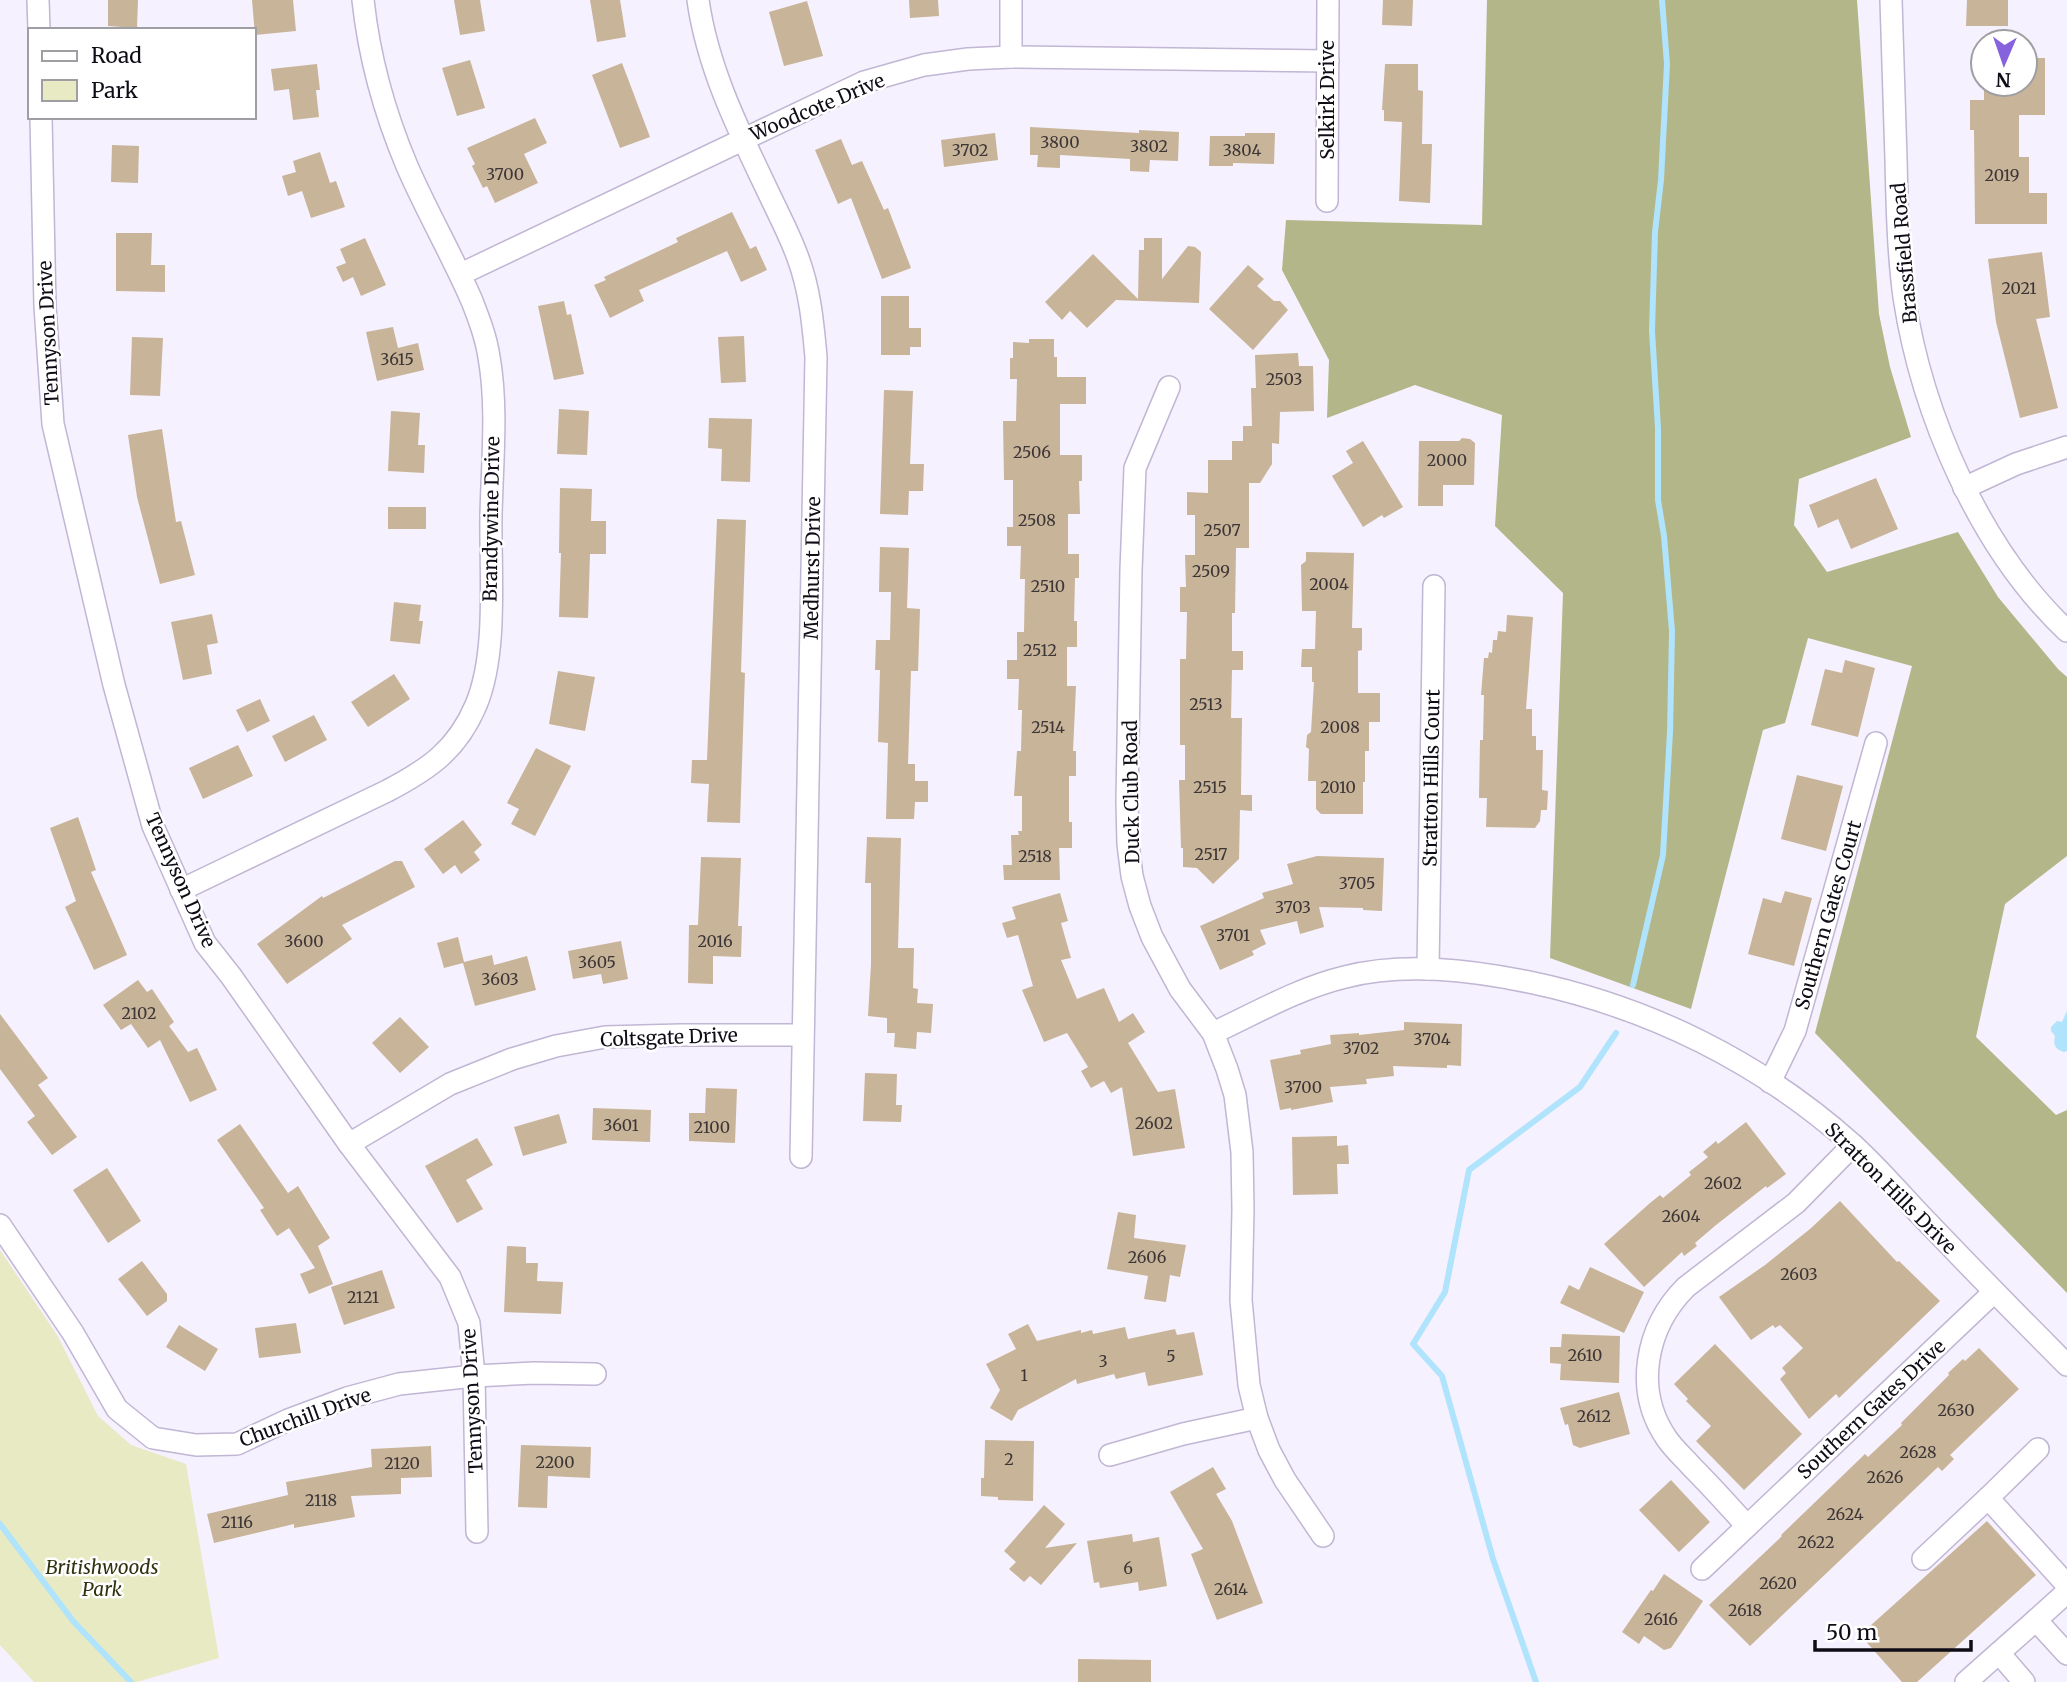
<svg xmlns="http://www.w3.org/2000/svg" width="2067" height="1682" viewBox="0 0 2067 1682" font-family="Merriweather,serif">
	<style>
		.green { fill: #e7eac3 }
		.forest { fill: #b3b688 }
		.water { fill: #b0e3fc }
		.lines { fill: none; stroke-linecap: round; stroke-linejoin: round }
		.stream { stroke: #b0e3fc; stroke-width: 6 }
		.building { fill: #c8b499 }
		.minor-casing { stroke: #c1b6d4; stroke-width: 24 }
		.minor { stroke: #fff; stroke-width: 21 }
		.labels { text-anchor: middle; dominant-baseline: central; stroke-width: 5; stroke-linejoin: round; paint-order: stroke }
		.number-label { font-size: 16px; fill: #3d3637 }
		.street-label { font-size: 19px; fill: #0f0c16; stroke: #fff }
		.park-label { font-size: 19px; font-style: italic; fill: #32330e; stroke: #fff }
	</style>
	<rect width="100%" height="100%" fill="#f6f1fe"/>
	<path class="green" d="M0 1250 57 1335 98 1416 131 1445 186 1464 219 1658 137 1682H34L0 1645Z"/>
	<path class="forest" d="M1487 0H1857L1879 314 1890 367 1911 437 1799 479 1794 525 1827 572 1958 532 1998 597 2058 669 2067 677V856L2005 904 1976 1037 2056 1115 2067 1110V1293L1815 1033 1912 666 1808 638 1785 723 1763 730 1691 1009 1550 958 1563 593 1495 526 1502 415 1415 385 1327 418 1329 360 1282 270 1286 220 1482 225Z"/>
	<path class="water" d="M2067 1011V1051L2064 1052C2055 1049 2053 1045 2055 1036L2051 1031V1027L2057 1021 2062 1022Z"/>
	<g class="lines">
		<g class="stream">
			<path d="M1633 985 1663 855 1670 732 1672 631 1664 536 1658 500V428L1652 331 1655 232 1661 180 1667 64 1662 0"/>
			<path d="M0 1524 73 1621 131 1682"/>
			<path d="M1536 1682 1493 1559 1442 1376 1413 1344 1445 1292 1469 1170 1580 1087 1616 1033"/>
		</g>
	</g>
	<g class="building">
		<path d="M108 0H138L137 28 108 26Z"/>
		<path d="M252 0H293L296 31 255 35Z"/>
		<path d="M454 0H480L485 31 460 35Z"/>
		<path d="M590 0H620L626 37 597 42Z"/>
		<path d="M909 0H938L939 16 910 18Z"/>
		<path d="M1383 0H1413L1412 26 1382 25Z"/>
		<path d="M1967 0H2008V26H1966Z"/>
		<path d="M807 1 823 56 784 66 769 12Z"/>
		<path d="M2025 58H2045V115H2019V157H2029V193H2047V224H1975L1974 130H1970V100H1984V84H2025Z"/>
		<path d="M470 60 485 108 457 116 442 68Z"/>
		<path d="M622 63 650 137 620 148 592 75Z"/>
		<path d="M317 64 320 90H316L319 117 293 120 289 89 274 91 271 69Z"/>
		<path d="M1385 64H1418V90L1423 91 1422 144H1432L1430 203 1399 201 1402 122 1384 121V110H1382Z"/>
		<path d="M535 118 547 143 524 154 538 183 495 203 487 186 483 188 472 166 475 164 467 148Z"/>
		<path d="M1030 127 1139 133V130L1179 132 1178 161 1150 160 1149 172 1130 171V159L1060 155V168L1037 167 1038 155H1030Z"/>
		<path d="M995 133 998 160 944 167 941 140Z"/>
		<path d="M1245 133H1275L1274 164 1233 163V166H1209L1210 136H1245Z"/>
		<path d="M841 139 852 165 862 161 884 210 888 208 911 268 882 279 851 198 838 204 815 150Z"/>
		<path d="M112 145 139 146 138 183 111 182Z"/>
		<path d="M320 152 330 183 336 181 345 207 311 218 302 191 288 196 282 176 296 172 293 161Z"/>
		<path d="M732 212 750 249 756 246 767 270 741 282 727 251 639 290 644 301 610 318 594 285 606 280 604 277 678 242 676 238Z"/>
		<path d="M116 233H152L151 265H165V292L116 291Z"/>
		<path d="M365 238 386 285 361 296 353 277 343 282 336 267 346 263 340 249Z"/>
		<path d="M1144 238H1162V279L1188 246 1195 247 1201 252 1199 303 1116 300 1087 328 1070 311 1062 320 1045 302 1093 254 1138 299 1139 250H1144Z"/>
		<path d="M2042 252 2050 317 2036 319 2058 408 2020 418 1996 322 1988 259Z"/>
		<path d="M1248 265 1264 279 1257 286 1274 301H1280L1288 310 1253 350 1209 309Z"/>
		<path d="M881 296H909V328H921V347H910V355H881Z"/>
		<path d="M564 301 567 315 571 314 584 374 554 380 538 306Z"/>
		<path d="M393 327 398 348 418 343 424 370 377 381 366 332Z"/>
		<path d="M744 336 746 382 721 383 718 337Z"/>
		<path d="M132 337 163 338 160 396 130 395Z"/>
		<path d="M1029 339H1054V357H1057V377H1086V404H1060V455H1082V481H1079L1080 514H1068V554H1079V578H1075L1074 621H1077V647H1067V686H1076L1073 751H1076V776H1069V822H1072V848H1059L1060 880H1004L1003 865H1012L1011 835H1019L1018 831H1022V796H1014L1017 751H1021L1022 710H1018L1019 679H1007V660H1017V632H1024L1025 579H1020L1021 546H1007V527H1013V480H1004L1003 421H1016L1017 379H1010V358H1013V342L1029 343Z"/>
		<path d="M1298 353 1299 366H1313L1314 411 1280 412 1279 444 1272 443V464L1260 483H1249V548H1236L1235 613H1232V651H1243V670H1232L1231 718H1242L1241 795H1252V811L1240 810 1239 859 1213 884 1197 868 1183 867V848H1181L1179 780H1185V745H1180V659H1186L1187 612H1180V587H1186L1185 555H1195V515H1187V492L1208 493V460H1232V441H1243V426H1252L1251 388H1256L1255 355Z"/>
		<path d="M884 390 913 391 910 464H924L923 491H909L908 515 880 514Z"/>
		<path d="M559 409 589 411 587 455 557 454Z"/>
		<path d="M391 411 420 413 418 445H425L424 473 388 471Z"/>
		<path d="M709 418 752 419 750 482 721 481 722 449 708 448Z"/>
		<path d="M162 429 176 522 181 521 195 575 160 584 137 497 128 435Z"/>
		<path d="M1462 438 1470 439 1475 443 1474 485H1443V506H1418L1419 441H1459Z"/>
		<path d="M1363 441 1403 507 1384 518 1382 515 1363 527 1332 476 1353 463 1346 451Z"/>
		<path d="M1876 478 1898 529 1851 549 1838 519 1818 528 1809 505Z"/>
		<path d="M560 488 592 489 591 521H606V554H590L588 618 559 617 561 553H559Z"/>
		<rect x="388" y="507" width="38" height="22"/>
		<path d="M717 519 746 520 741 672 745 673 740 823 707 822 709 784 691 783 692 760H707Z"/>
		<path d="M880 547 909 548 907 608 920 609 918 671H911L908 764H915V781H928V802H915L914 819H886L888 743 878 742 880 670H875L876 640H890L891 592H879Z"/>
		<path d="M1306 552 1354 553 1352 628H1362V650L1358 651V693H1380V722H1369V751H1365V782H1363V814H1321L1316 809V781H1308L1309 749 1306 747 1307 735 1311 732 1314 682H1312V667H1301L1302 649H1315L1316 611H1302L1301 565 1306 561Z"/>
		<path d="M394 602 421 605 419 621H423L420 644 390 641Z"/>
		<path d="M212 614 218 643 207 645 212 674 183 680 171 622Z"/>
		<path d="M1507 615 1533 617 1526 709H1532V736H1536V750H1543L1542 790 1548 791 1547 810H1541L1540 821 1535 828 1486 827 1487 798H1479L1480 740H1483L1484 695H1481L1484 658H1488L1489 652 1492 653 1493 640H1497L1498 631 1506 632Z"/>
		<path d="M1845 660 1875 668 1858 737 1811 725 1825 669 1842 673Z"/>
		<path d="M558 671 595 677 585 731 549 724Z"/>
		<path d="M394 674 410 699 368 727 351 702Z"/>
		<path d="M260 699 270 721 247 732 236 710Z"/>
		<path d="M314 715 327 740 285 762 272 736Z"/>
		<path d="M238 745 253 776 203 799 189 768Z"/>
		<path d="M536 748 571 766 535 836 511 824 519 809 507 803Z"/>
		<path d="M1797 775 1843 786 1826 851 1781 839Z"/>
		<path d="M78 817 96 870 91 872 127 955 94 970 65 907 76 901 50 828Z"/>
		<path d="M463 820 482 845 474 852 480 860 461 874 455 865 443 874 424 849Z"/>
		<path d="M867 837 901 838 898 948H914L913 988 918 989 917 1003 933 1004 931 1033 917 1032 916 1049 894 1047 895 1033H887V1018L868 1016 871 964V883H865Z"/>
		<path d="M1317 856 1384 858 1382 911 1363 910V908L1319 907 1324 927 1300 934 1297 921 1260 930 1266 944 1252 951 1254 955 1220 970 1200 926 1264 898 1262 893 1293 884 1287 864Z"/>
		<path d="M701 857 741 858 738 926H742L741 957 713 956V984L688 983 689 925H698Z"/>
		<path d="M395 861H402L415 887 342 925 352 939 287 984 257 944 322 896 323 898Z"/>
		<path d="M1785 891 1812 898 1794 966 1748 954 1763 898 1781 903Z"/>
		<path d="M1060 893 1068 921 1061 923 1071 958 1061 960 1077 999 1104 988 1119 1022 1133 1013 1145 1032 1128 1043 1158 1092 1175 1089 1185 1148 1133 1156 1122 1087 1111 1093 1104 1081 1091 1088 1081 1071 1088 1067 1067 1033 1044 1042 1022 990 1033 986 1018 935 1007 938 1002 923 1016 919 1012 907Z"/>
		<path d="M458 937 464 962 492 955 494 965 527 956 536 990 475 1006 463 963 444 968 437 943Z"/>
		<path d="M621 941 628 979 603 984 601 974 573 979 568 951Z"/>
		<path d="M138 980 147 992 152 989 174 1022 169 1026 188 1052 197 1048 217 1090 190 1102 160 1040 148 1048 131 1024 121 1030 103 1005Z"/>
		<path d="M0 1014 48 1078 38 1085 77 1137 52 1155 27 1122 35 1116 0 1069Z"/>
		<path d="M400 1017 429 1047 400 1073 372 1043Z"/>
		<path d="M1404 1022 1462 1024 1461 1066 1447 1065V1068L1393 1066 1394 1076 1366 1079 1367 1084 1330 1087 1333 1102 1291 1110V1108L1280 1110 1270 1060 1301 1054 1300 1050 1331 1044 1330 1035 1359 1033V1035L1404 1030Z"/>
		<path d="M865 1073 897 1074 896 1105H902L901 1122 863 1121Z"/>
		<path d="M706 1088 737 1089 735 1143 689 1141V1113H705Z"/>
		<path d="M593 1108 651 1110 650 1142 592 1140Z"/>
		<path d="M559 1114 567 1143 523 1156 514 1127Z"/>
		<path d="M1746 1122 1786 1174 1767 1188 1766 1186 1716 1225 1695 1243 1697 1246 1684 1256 1682 1252 1644 1287 1604 1244 1650 1203 1660 1195 1663 1198 1691 1175 1689 1172 1708 1157 1703 1152 1716 1141 1718 1144Z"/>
		<path d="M240 1124 288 1193 298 1186 330 1238 318 1246 333 1284 309 1294 300 1274 315 1268 289 1228 277 1236 260 1210 264 1208 217 1140Z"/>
		<path d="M1337 1136V1146L1348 1145 1349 1164H1337L1338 1194 1293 1195 1292 1137Z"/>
		<path d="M477 1138 493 1165 466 1180 483 1209 457 1223 425 1166Z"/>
		<path d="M107 1168 141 1221 108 1243 73 1190Z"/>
		<path d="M1840 1201 1897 1262 1899 1261 1940 1301 1839 1398 1836 1394 1809 1419 1780 1379 1786 1373 1782 1368 1803 1348 1780 1325 1775 1328 1773 1325 1751 1340 1719 1297 1765 1265 1810 1229Z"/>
		<path d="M1118 1212 1136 1215 1134 1238 1186 1245 1180 1277 1170 1275 1166 1302 1144 1299 1148 1276 1107 1269Z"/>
		<path d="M507 1246 526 1247V1263H538L537 1281 563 1282 561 1314 504 1312Z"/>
		<path d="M142 1261 167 1294V1301L147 1316 118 1279Z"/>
		<path d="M1590 1267 1644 1292 1624 1333 1560 1303 1569 1285 1579 1290Z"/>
		<path d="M382 1270 395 1308 344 1325 331 1287Z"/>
		<path d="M296 1323 301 1353 259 1358 255 1328Z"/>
		<path d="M1028 1324 1037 1341 1081 1330V1333L1092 1330 1093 1334 1125 1327 1128 1339 1175 1329 1177 1335 1194 1332 1203 1375 1148 1386 1145 1372 1116 1379 1114 1374 1077 1384 1076 1379 1018 1410 1012 1421 990 1408 1000 1390 986 1364 1016 1349 1008 1334Z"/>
		<path d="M179 1325 218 1349 205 1371 166 1347Z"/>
		<path d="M1562 1334 1620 1336 1619 1383 1560 1380 1561 1364 1550 1363V1347H1561Z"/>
		<path d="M1715 1344 1802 1434 1744 1490 1696 1441 1711 1426 1686 1401 1688 1399 1674 1384Z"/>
		<path d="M1979 1348 2019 1389 1950 1455 1954 1459 1942 1471 1938 1467 1750 1646 1709 1605 1782 1536 1781 1535 1865 1454 1868 1457 1902 1425 1901 1423 1949 1375 1948 1373 1963 1359 1965 1361Z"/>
		<path d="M1619 1392 1630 1434 1580 1448 1573 1445 1568 1424 1565 1425 1560 1408Z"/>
		<path d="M985 1440 1034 1441 1033 1501 998 1500V1497L981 1496V1478H984Z"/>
		<path d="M521 1445 591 1447 590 1478 548 1476 547 1508 518 1507Z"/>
		<path d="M431 1446 432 1477 401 1478V1494L351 1496 355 1517 294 1528V1524L214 1543 207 1514 288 1495 286 1482 372 1467 371 1449Z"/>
		<path d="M1213 1467 1226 1489 1216 1494 1232 1521 1263 1603 1217 1620 1191 1554 1203 1549 1170 1492Z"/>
		<path d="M1671 1480 1710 1522 1679 1552 1639 1510Z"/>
		<path d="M1044 1505 1065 1524 1045 1548 1077 1543 1041 1585 1030 1576 1024 1582 1009 1569 1016 1562 1004 1551Z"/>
		<path d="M1987 1521 2036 1575 1917 1682H1902L1860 1635Z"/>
		<path d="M1132 1534 1133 1542 1159 1537 1167 1586 1139 1591 1138 1582 1100 1588 1099 1582 1094 1583 1087 1541Z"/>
		<path d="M1664 1574 1703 1601 1671 1648 1664 1650 1644 1636 1639 1644 1622 1632 1651 1590 1653 1591Z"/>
		<path d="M1078 1659 1151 1660V1682H1078Z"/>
	</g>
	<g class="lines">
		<g class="minor-casing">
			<g id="minor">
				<path d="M38 0 39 30"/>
				<path d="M698 0C708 71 741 135 772 200 781 219 791 238 798 258 810 290 813 324 816 357L801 1157"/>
				<path d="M1011 0V57"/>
				<path d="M1891 0C1893 53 1894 106 1896 159 1897 205 1898 252 1904 297 1922 415 1980 549 2067 631"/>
				<path d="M41 117 45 306 53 424 114 685 153 826 205 943 231 976 349 1144 450 1277 469 1323 474 1376 477 1532"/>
				<path d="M1327 201 1328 0"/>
				<path d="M461 274 864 82 924 65 968 59 1011 57 1328 61"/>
				<path d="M1169 387 1135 468 1131 570 1127 801 1128 844 1132 876 1140 906 1152 937 1180 989 1213 1033 1227 1069 1235 1095 1242 1152 1243 1210 1241 1300 1249 1385 1257 1418 1269 1450 1285 1480 1323 1536"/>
				<path d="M1964 488 2016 464 2067 447"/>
				<path d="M181 890 387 791C429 769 457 750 476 705 498 653 490 572 491 516 492 463 498 408 489 357 486 337 479 319 472 301 452 255 427 212 407 166 385 114 369 56 363 0"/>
				<path d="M1428 969 1434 586"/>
				<path d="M1213 1033C1256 1013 1299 988 1345 977 1404 962 1470 970 1529 982 1649 1007 1760 1062 1852 1144 1881 1170 1906 1201 1933 1228 1977 1274 2022 1320 2067 1365"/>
				<path d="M1770 1082 1795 1031 1876 743"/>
				<path d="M349 1144 450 1084 512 1059 556 1046 605 1037 681 1035H802"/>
				<path d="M0 1225 73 1333 117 1409 153 1438 196 1445 237 1444 288 1420 347 1398 399 1384 474 1376 534 1373 595 1374"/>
				<path d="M1110 1455 1183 1434 1257 1418"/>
				<path d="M1988 1498 2038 1449"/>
				<path d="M1747 1526C1729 1506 1711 1486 1692 1467 1684 1458 1674 1449 1667 1439 1633 1390 1646 1327 1686 1287L1796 1203 1853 1145"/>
				<path d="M1923 1559 1988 1498 2067 1585"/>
				<path d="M1702 1569 1994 1292"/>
				<path d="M2067 1592 2036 1620 2067 1654"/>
				<path d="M1999 1653 2024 1682"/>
				<path d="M1966 1682 2036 1620"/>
			</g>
		</g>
		<use href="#minor" class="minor"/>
	</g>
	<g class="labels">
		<g class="number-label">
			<text x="1060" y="142">3800</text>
			<text x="1149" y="146">3802</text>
			<text x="970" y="150">3702</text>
			<text x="1242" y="150">3804</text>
			<text x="505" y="174">3700</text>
			<text x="2002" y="175">2019</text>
			<text x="2019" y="288">2021</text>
			<text x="397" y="359">3615</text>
			<text x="1284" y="379">2503</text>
			<text x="1032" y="452">2506</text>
			<text x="1447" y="460">2000</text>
			<text x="1037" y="520">2508</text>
			<text x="1222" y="530">2507</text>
			<text x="1211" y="571">2509</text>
			<text x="1329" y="584">2004</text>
			<text x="1048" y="586">2510</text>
			<text x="1040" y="650">2512</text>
			<text x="1206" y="704">2513</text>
			<text x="1048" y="727">2514</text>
			<text x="1340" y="727">2008</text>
			<text x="1210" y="787">2515</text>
			<text x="1338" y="787">2010</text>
			<text x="1211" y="854">2517</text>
			<text x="1035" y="856">2518</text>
			<text x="1357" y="883">3705</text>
			<text x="1293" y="907">3703</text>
			<text x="1233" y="935">3701</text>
			<text x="304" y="941">3600</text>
			<text x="715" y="941">2016</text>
			<text x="597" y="962">3605</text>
			<text x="500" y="979">3603</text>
			<text x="139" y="1013">2102</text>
			<text x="1432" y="1039">3704</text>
			<text x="1361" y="1048">3702</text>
			<text x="1303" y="1087">3700</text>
			<text x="1154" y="1123">2602</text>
			<text x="621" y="1125">3601</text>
			<text x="712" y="1127">2100</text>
			<text x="1723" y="1183">2602</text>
			<text x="1681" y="1216">2604</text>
			<text x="1147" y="1257">2606</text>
			<text x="1799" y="1274">2603</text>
			<text x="363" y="1297">2121</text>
			<text x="1585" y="1355">2610</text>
			<text x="1171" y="1356">5</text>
			<text x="1103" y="1361">3</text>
			<text x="1024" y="1375">1</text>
			<text x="1956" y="1410">2630</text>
			<text x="1594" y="1416">2612</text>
			<text x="1918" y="1452">2628</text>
			<text x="1009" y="1459">2</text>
			<text x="555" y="1462">2200</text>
			<text x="402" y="1463">2120</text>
			<text x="1885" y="1477">2626</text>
			<text x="321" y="1500">2118</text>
			<text x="1845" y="1514">2624</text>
			<text x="237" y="1522">2116</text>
			<text x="1816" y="1542">2622</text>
			<text x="1128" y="1568">6</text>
			<text x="1778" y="1583">2620</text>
			<text x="1231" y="1589">2614</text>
			<text x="1745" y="1610">2618</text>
			<text x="1661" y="1619">2616</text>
		</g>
		<g class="street-label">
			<text transform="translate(1327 100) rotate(-90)">Selkirk Drive</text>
			<text transform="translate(817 107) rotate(-23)">Woodcote Drive</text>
			<text transform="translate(1904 253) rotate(-95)">Brassfield Road</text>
			<text transform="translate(48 333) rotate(-93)">Tennyson Drive</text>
			<text transform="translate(491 519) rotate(-89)">Brandywine Drive</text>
			<text transform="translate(812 568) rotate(-89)">Medhurst Drive</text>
			<text transform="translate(1431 778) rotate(-89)">Stratton Hills Court</text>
			<text transform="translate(1131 792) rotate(-91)">Duck Club Road</text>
			<text transform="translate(181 880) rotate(66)">Tennyson Drive</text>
			<text transform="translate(1828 915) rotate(-74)">Southern Gates Court</text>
			<text transform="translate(669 1037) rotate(-2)">Coltsgate Drive</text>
			<text transform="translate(1891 1188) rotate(45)">Stratton Hills Drive</text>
			<text transform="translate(472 1401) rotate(-93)">Tennyson Drive</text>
			<text transform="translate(1871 1409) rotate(-43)">Southern Gates Drive</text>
			<text transform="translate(305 1417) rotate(-20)">Churchill Drive</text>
		</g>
		<g class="park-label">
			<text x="102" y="1567">Britishwoods<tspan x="102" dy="22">Park</tspan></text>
		</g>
	</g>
	<rect x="28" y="28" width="228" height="91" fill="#ffffff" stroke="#9f9ea2" stroke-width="2"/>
	<rect x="42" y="51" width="35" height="10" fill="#ffffff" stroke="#9f9ea2" stroke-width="2"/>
	<text x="91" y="63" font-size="21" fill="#0f0c16">Road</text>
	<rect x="42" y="80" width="35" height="21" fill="#e7eac3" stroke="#9f9ea2" stroke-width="2"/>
	<text x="91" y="98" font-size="21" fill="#0f0c16">Park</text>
	<g transform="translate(2004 63) rotate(182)"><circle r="33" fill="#ffffff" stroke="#9f9ea2" stroke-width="2"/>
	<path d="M0-5L12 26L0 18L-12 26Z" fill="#8762dd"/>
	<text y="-10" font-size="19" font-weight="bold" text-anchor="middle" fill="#0f0c16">N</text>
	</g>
	<path d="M1815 1640v10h156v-10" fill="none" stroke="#0f0c16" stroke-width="3.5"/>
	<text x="1826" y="1640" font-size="21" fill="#0f0c16" stroke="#ffffff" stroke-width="5" paint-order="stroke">50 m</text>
</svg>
